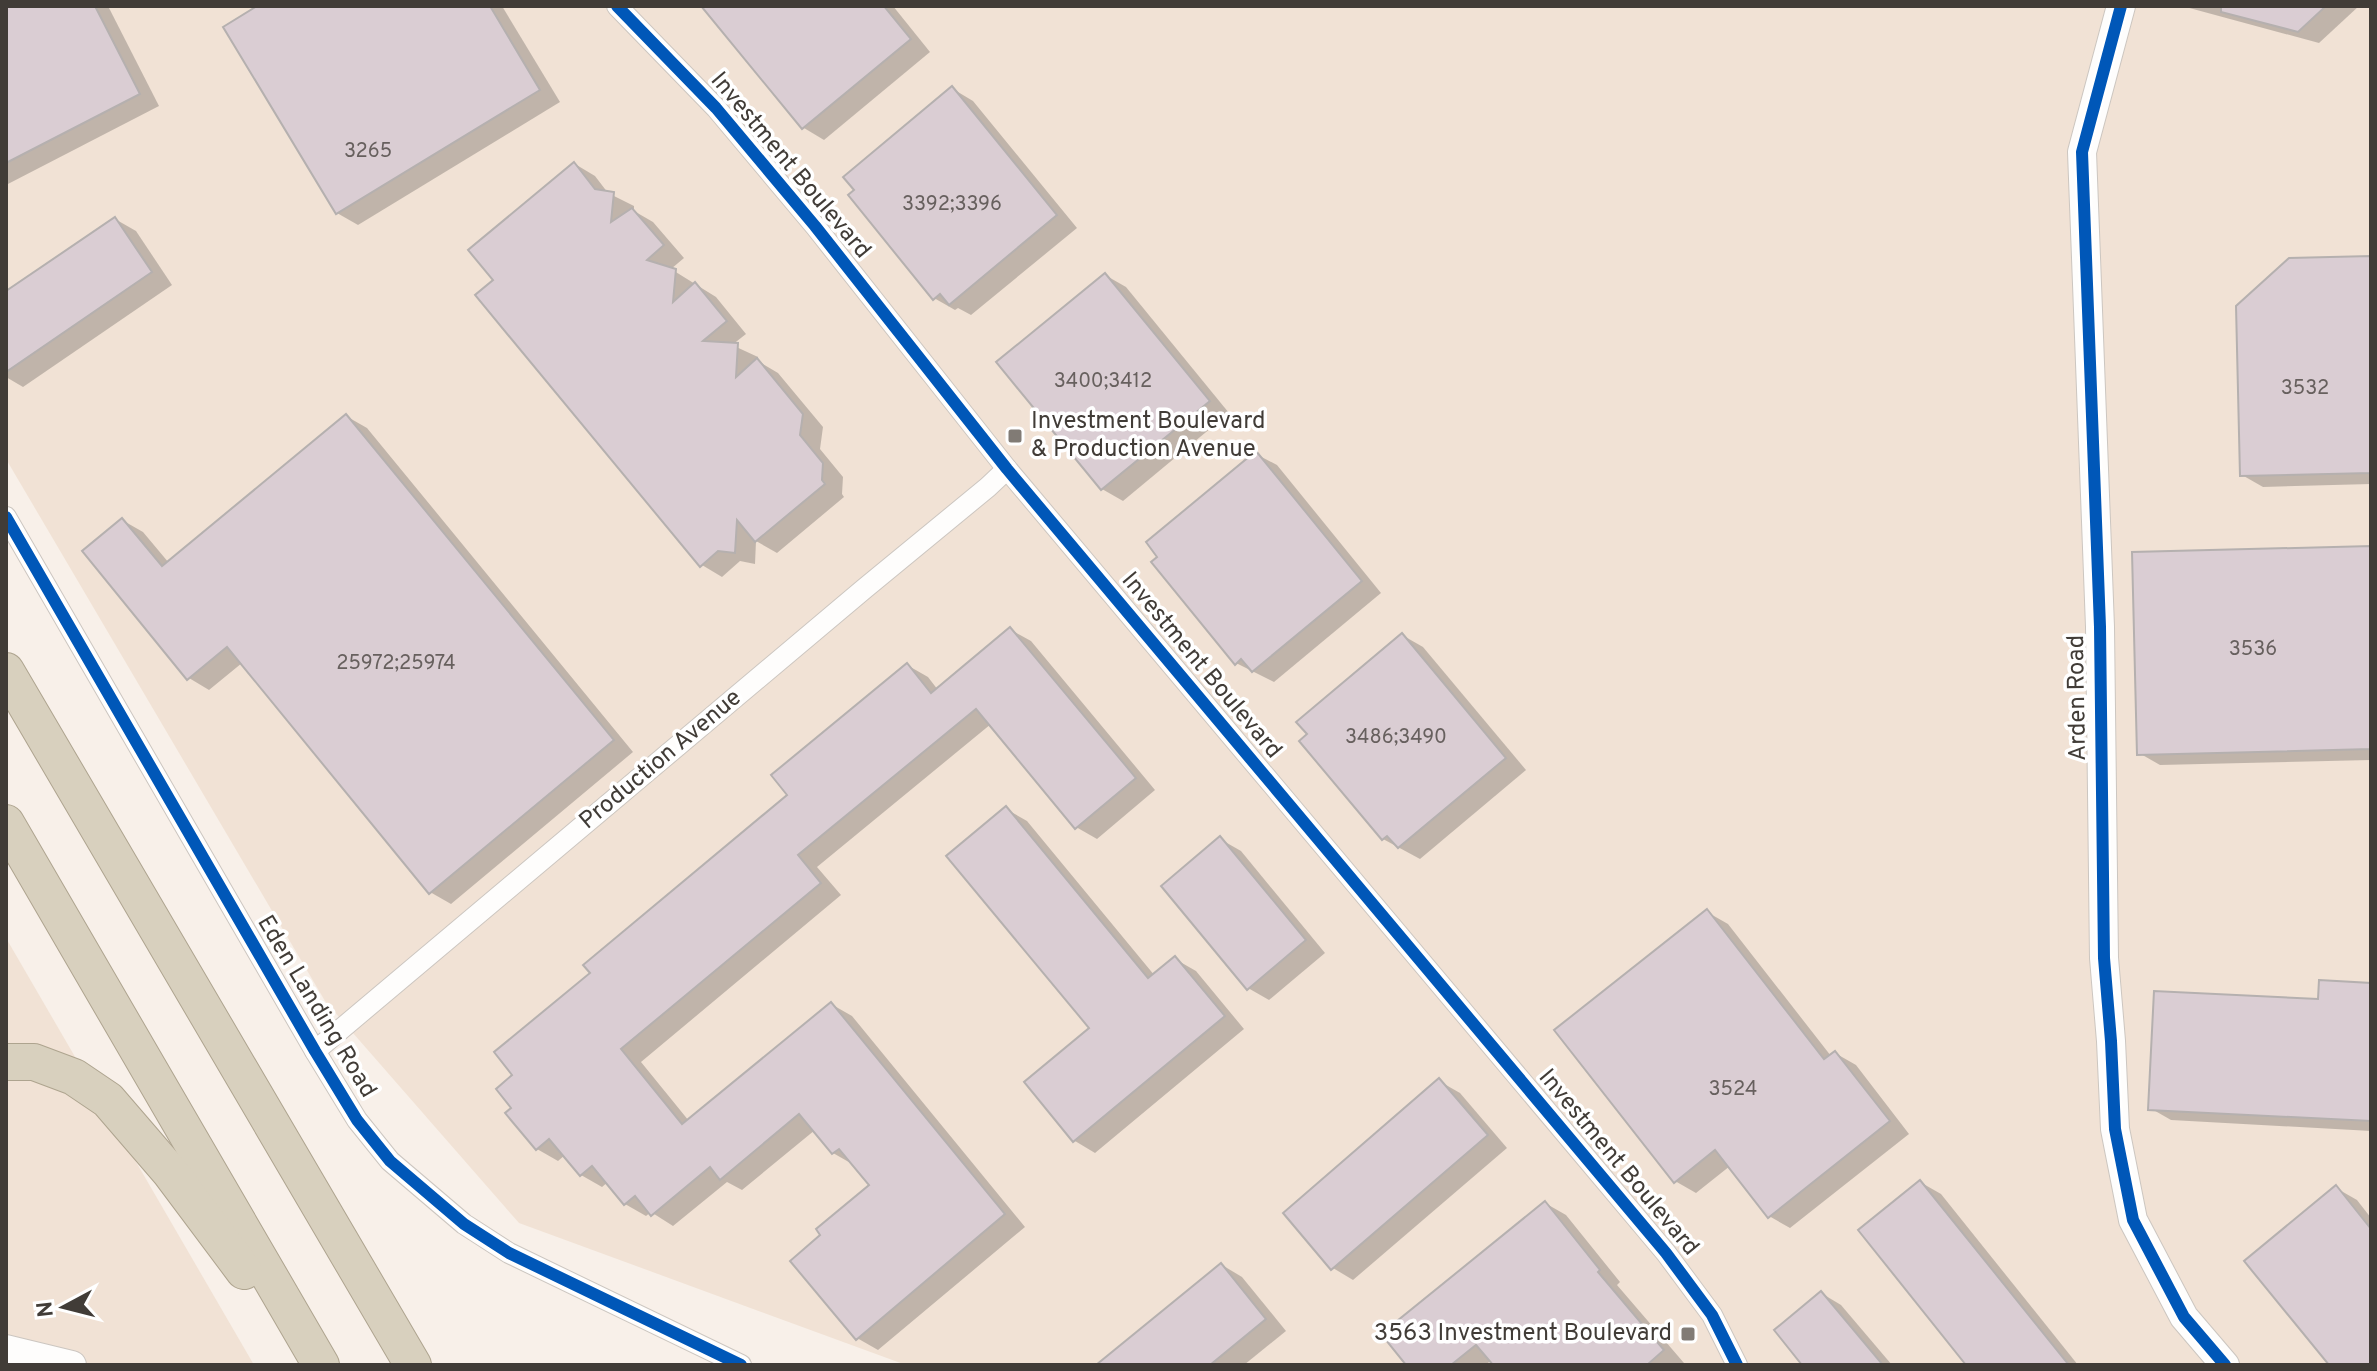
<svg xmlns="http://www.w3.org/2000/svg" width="2377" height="1371" viewBox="0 0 2377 1371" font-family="Overpass,sans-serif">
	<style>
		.built { fill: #f1e2d5 }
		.shadow { fill: #0003 }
		.building { fill: #dacdd3; stroke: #b5b0af; stroke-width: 2 }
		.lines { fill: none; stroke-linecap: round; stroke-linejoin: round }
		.street-casing { stroke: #ccc6c0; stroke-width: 22 }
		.secondary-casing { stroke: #ccc6c0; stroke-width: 30 }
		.highway-casing { stroke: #aea48f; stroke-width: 38 }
		.street { stroke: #fefdfc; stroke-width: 20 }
		.secondary { stroke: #fefdfc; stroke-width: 28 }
		.highway { stroke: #d8d0be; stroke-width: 36 }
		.cycleway-casing { stroke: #fff; stroke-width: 17 }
		.cycleway { stroke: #0057b8; stroke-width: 12 }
		.poi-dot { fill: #817b75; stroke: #fff; stroke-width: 3 }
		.labels { text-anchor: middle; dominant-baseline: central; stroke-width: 7; stroke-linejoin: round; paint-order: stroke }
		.number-label { font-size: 20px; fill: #67605e }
		.street-label { font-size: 24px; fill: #413c37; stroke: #fff }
		.poi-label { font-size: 24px; fill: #413c37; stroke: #fff; text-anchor: start }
	</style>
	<rect width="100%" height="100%" fill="#f8f0e9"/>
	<g class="built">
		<path d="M6 6H2371V1365H906L519 1223 325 1001 6 459Z"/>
		<path d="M6 938 254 1365H6Z"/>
	</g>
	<g class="shadow">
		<path d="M6 6H108L159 106 6 185Z"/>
		<path d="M260 6H502L560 102 358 225 337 213Z"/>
		<path d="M703 6H893L930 52 824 140 804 128Z"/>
		<path d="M2182 6H2359L2319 43Z"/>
		<path d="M953 89 973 101 1077 228 971 315 958 308 955 310 934 298Z"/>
		<path d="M575 164 595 176 608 193 634 206V211L653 222 684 258 671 269 716 297 746 334 732 345 758 357V361L778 373 823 427 820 449 843 477 842 494 844 497 777 553 756 541 755 564 740 561 722 577 702 565 496 280Z"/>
		<path d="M115 219 136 231 172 285 23 387 6 377V294Z"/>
		<path d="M2371 258V484L2263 487 2242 475Z"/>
		<path d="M1105 275 1126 287 1229 413 1123 501 1102 489 999 363Z"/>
		<path d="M346 416 367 428 633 752 451 904 430 892 242 663 209 690 189 678 122 520 143 532 169 563Z"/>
		<path d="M1256 454 1277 465 1381 593 1274 682 1236 663Z"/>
		<path d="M2371 548V760L2160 765 2139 753Z"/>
		<path d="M1011 630 1031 641 1155 790 1097 839 1076 827 991 724 817 867 841 895 641 1062 689 1121 831 1004 852 1016 1025 1227 878 1350 857 1338 823 1235 872 1185 854 1165 833 1153 815 1130 742 1190 727 1182 673 1226 651 1212 646 1216 625 1204 608 1182 602 1187 581 1175 565 1155 558 1161 537 1149 514 1108 515 1076 593 973 790 795 907 665 928 677 938 690Z"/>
		<path d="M1402 635 1423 647 1526 770 1420 859 1383 839Z"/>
		<path d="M1006 809 1027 821 1155 976 1175 959 1196 971 1244 1029 1095 1153 1075 1141 1027 1083 1091 1029Z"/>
		<path d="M1220 839 1241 851 1325 953 1269 1000 1248 988Z"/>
		<path d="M1707 912 1728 924 1831 1056 1835 1053 1856 1065 1909 1134 1790 1228 1769 1216 1730 1166 1696 1193 1675 1181Z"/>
		<path d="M2371 985V1131L2171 1120 2150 1108 2320 1002Z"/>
		<path d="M1439 1081 1460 1093 1507 1148 1353 1280 1333 1268Z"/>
		<path d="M1920 1182 1941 1194 2078 1365H1968Z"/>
		<path d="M2336 1188 2357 1200 2371 1218V1365H2331Z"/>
		<path d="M1545 1203 1566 1215 1620 1282 1617 1285 1684 1363 1681 1365H1495L1491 1360 1486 1365H1409Z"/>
		<path d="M1222 1265 1242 1277 1286 1331 1244 1365H1099Z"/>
		<path d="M1821 1293 1841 1305 1892 1365H1805Z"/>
	</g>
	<g class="building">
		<path d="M6 6H95L140 94 6 163Z"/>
		<path d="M257 6H490L540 90 336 214 223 27Z"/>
		<path d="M701 6H884L911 39 802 129Z"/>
		<path d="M2221 6H2326L2298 32 2221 12Z"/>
		<path d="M952 86 1057 215 949 305 940 294 933 300 848 195 854 190 843 177Z"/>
		<path d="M574 162 595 189 614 192 611 222 632 208 664 245 647 260 676 269 673 302 695 282 727 321 703 341 738 343 736 377 757 358 803 414 800 435 823 463 822 480 825 484 755 542 737 520 735 553 718 551 700 567 475 295 493 280 468 250Z"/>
		<path d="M115 217 152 272 6 372V291Z"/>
		<path d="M2371 256V473L2240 476 2236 306 2289 258Z"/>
		<path d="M1105 273 1210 401 1101 490 996 362Z"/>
		<path d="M346 414 614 740 429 894 227 647 187 680 82 551 122 518 162 566Z"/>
		<path d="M1256 451 1362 581 1252 672 1241 659 1235 665 1151 562 1157 557 1146 542Z"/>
		<path d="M2371 546V749L2137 755 2132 552Z"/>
		<path d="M1010 627 1136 778 1075 829 976 709 798 855 821 883 621 1049 682 1124 831 1002 1005 1214 856 1340 790 1261 820 1235 816 1229 869 1185 839 1149 832 1154 799 1114 720 1180 710 1167 651 1216 635 1196 624 1205 592 1166 580 1176 549 1139 536 1150 505 1113 511 1108 496 1089 512 1075 494 1052 590 973 583 965 787 795 771 775 907 663 931 693Z"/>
		<path d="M1402 633 1506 758 1398 848 1387 836 1382 840 1299 741 1307 734 1296 722Z"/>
		<path d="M1006 806 1148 978 1175 956 1225 1016 1073 1142 1024 1082 1089 1028 946 856Z"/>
		<path d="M1220 836 1306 940 1247 990 1161 886Z"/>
		<path d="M1707 909 1824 1059 1835 1051 1890 1121 1768 1218 1715 1150 1674 1183 1554 1030Z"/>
		<path d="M2319 980 2371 983V1121L2148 1110 2154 991 2318 999Z"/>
		<path d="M1439 1078 1488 1135 1331 1270 1283 1213Z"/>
		<path d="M1920 1180 2069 1365H1966L1858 1230Z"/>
		<path d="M2336 1185 2371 1229V1365H2329L2244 1261Z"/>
		<path d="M1545 1201 1600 1270 1598 1272 1664 1350 1647 1365H1493L1476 1345 1451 1365H1406L1381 1334Z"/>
		<path d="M1221 1263 1266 1319 1210 1365H1096Z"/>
		<path d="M1821 1291 1883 1365H1802L1774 1330Z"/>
	</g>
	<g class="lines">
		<g class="street-casing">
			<g id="street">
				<path d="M617 6 716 108 815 226 1007 469 1666 1253 1712 1315 1737 1365"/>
				<path d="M6 517 315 1051 357 1120 390 1161 464 1224 509 1253 741 1365"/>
				<path d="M315 1051 864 589 988 487 1007 469"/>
			</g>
		</g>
		<g class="secondary-casing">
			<g id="secondary">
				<path d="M2121 6 2082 152 2100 627 2104 958 2111 1041 2115 1129 2133 1220 2184 1317 2225 1365"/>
				<path d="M6 1349 72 1365"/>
			</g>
		</g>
		<g class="highway-casing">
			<g id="highway">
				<path d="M6 671 413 1365"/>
				<path d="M6 823 321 1365"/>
				<path d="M6 1062H34L74 1077 108 1100 170 1172 244 1271"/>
			</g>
		</g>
		<use href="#street" class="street"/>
		<use href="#secondary" class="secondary"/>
		<use href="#highway" class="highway"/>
		<g class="cycleway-casing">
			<g id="cycleway">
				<path d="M617 6 716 108 815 226 1007 469 1666 1253 1712 1315 1737 1365"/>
				<path d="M2121 6 2082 152 2100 627 2104 958 2111 1041 2115 1129 2133 1220 2184 1317 2225 1365"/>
				<path d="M6 517 315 1051 357 1120 390 1161 464 1224 509 1253 741 1365"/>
			</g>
		</g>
		<use href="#cycleway" class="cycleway"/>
	</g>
	<g class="poi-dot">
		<rect x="1007" y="428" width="16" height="16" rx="4"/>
		<rect x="1680" y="1326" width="16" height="16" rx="4"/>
	</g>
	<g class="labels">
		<g class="number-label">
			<text x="368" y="152">3265</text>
			<text x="952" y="205">3392;3396</text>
			<text x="1103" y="382">3400;3412</text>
			<text x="2305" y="389">3532</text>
			<text x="2253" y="650">3536</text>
			<text x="396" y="664">25972;25974</text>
			<text x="1396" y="738">3486;3490</text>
			<text x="1733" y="1090">3524</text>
		</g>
		<g class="street-label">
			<text transform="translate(790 166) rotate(50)">Investment Boulevard</text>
			<text transform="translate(1201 666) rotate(50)">Investment Boulevard</text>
			<text transform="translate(2078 698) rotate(-91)">Arden Road</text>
			<text transform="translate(661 760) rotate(-40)">Production Avenue</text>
			<text transform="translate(316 1007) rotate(59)">Eden Landing Road</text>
			<text transform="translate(1618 1163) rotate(50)">Investment Boulevard</text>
		</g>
		<g class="poi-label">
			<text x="1031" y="422">Investment Boulevard<tspan x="1031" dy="28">&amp; Production Avenue</tspan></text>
			<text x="1672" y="1334" text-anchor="end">3563 Investment Boulevard</text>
		</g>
	</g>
	<rect width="2377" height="1371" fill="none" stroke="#413c37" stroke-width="16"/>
	<g transform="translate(64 1307) rotate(263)" stroke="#ffffff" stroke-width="6" paint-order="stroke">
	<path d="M0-6L14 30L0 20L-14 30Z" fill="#413c37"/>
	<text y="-12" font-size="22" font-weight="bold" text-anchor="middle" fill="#413c37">N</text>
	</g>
</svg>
